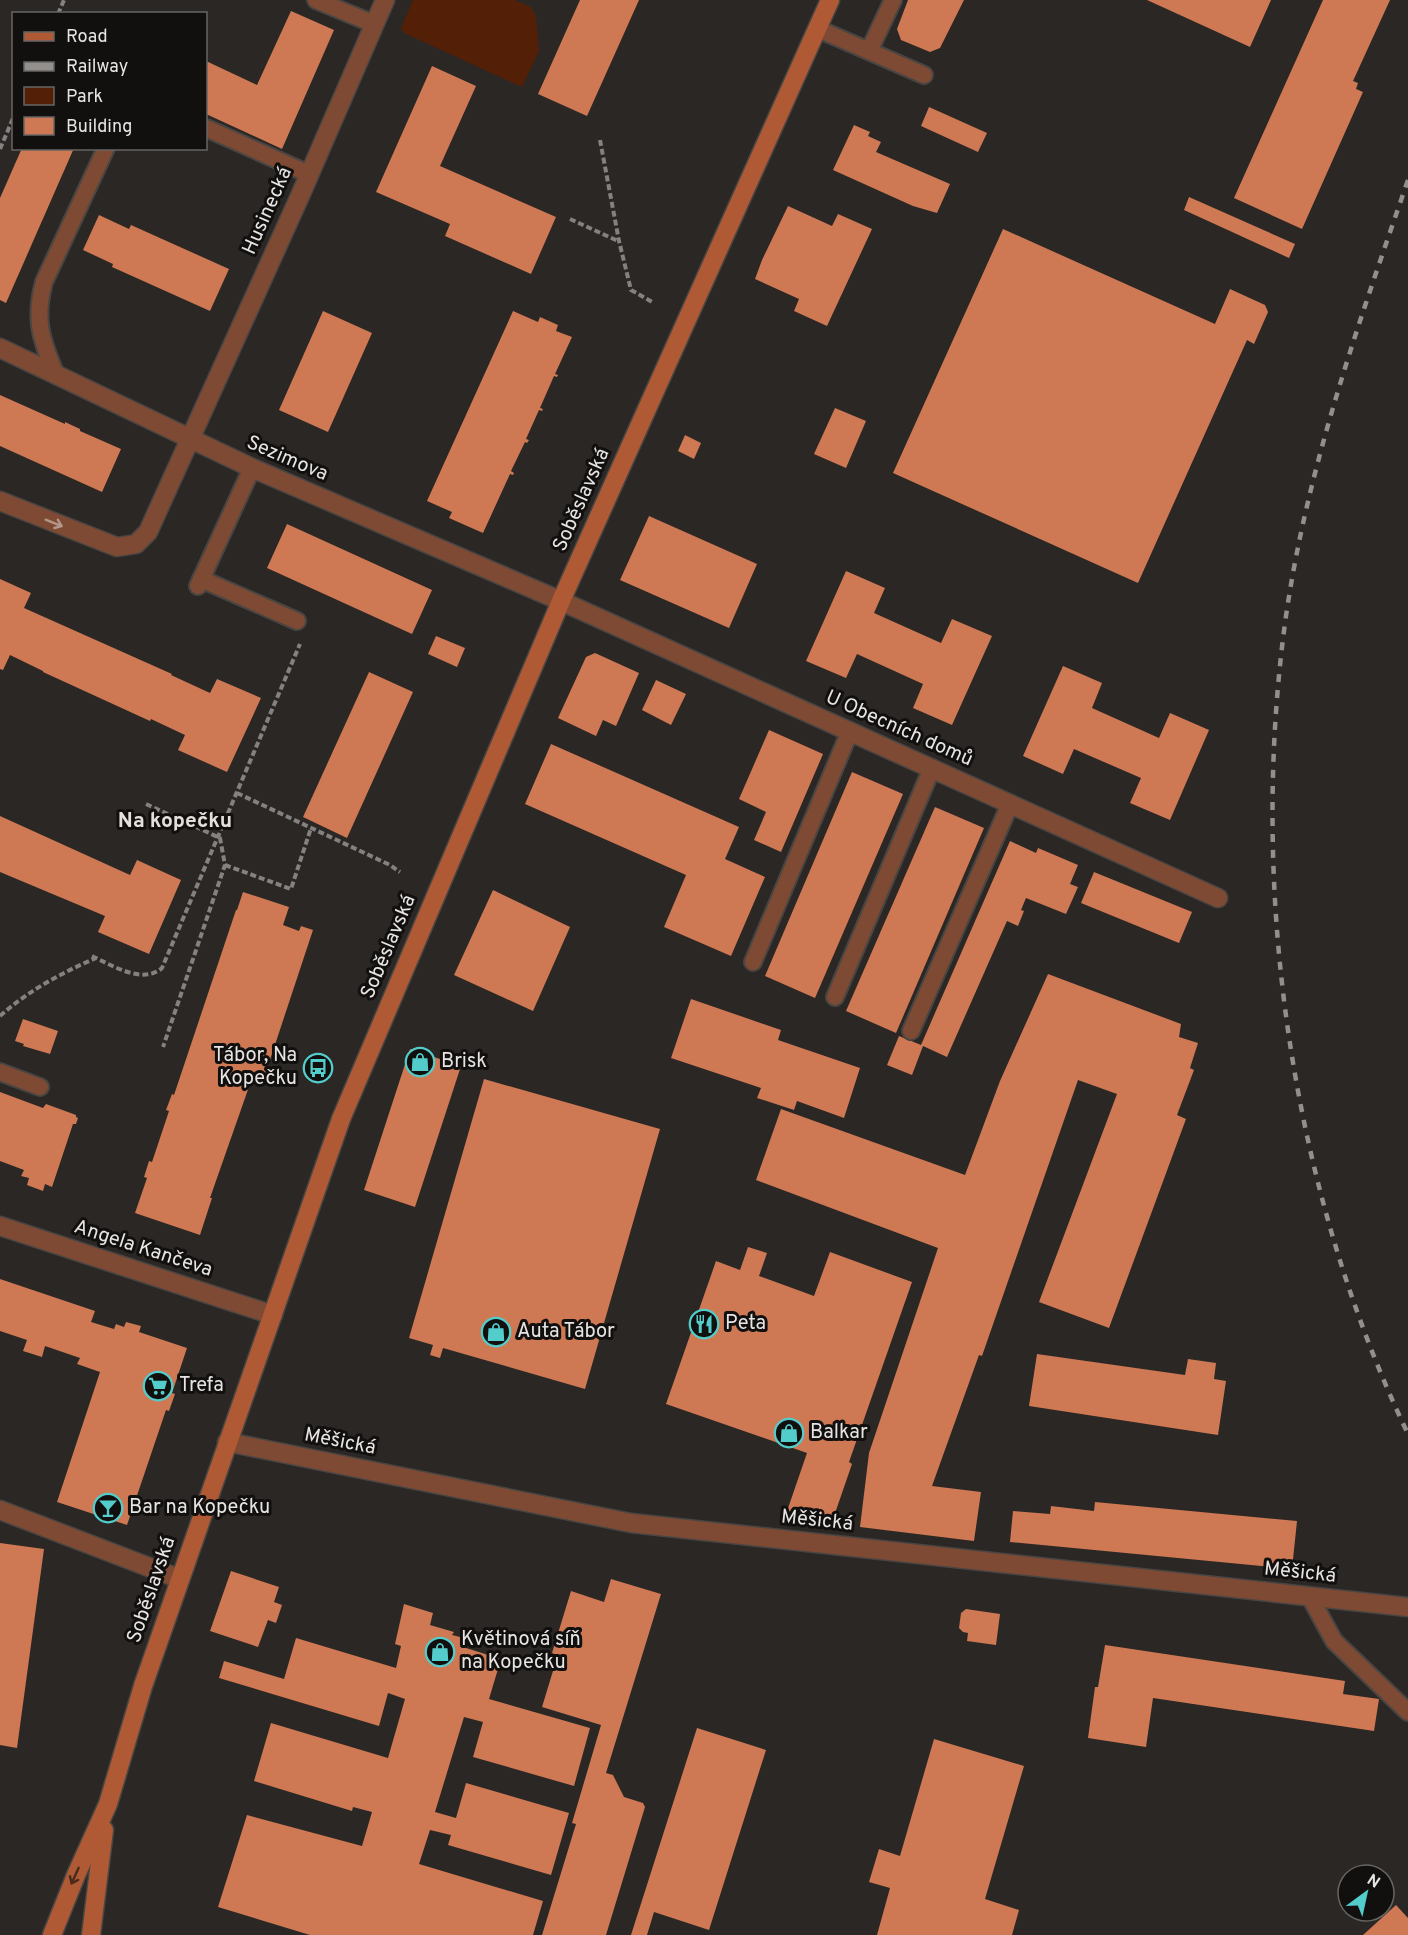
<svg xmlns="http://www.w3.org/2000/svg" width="1408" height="1935" viewBox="0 0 1408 1935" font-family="Overpass,sans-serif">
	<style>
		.green { fill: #532007 }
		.building { fill: #ce7954 }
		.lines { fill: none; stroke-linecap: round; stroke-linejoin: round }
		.service-casing { stroke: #494543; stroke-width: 20 }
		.minor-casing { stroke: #494543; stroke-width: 21 }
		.secondary-casing { stroke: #494543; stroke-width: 21 }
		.path { stroke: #858180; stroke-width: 4; stroke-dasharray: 6 3; stroke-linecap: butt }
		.service { stroke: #7f4a33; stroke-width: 16 }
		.minor { stroke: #7f4a33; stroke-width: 18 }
		.secondary { stroke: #af5a34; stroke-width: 18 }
		.rail { stroke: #928f8d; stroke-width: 4.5; stroke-dasharray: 8 8; stroke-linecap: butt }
		.oneway { stroke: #b3978b }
		.oneway2 { stroke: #492a1c }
		.labels { text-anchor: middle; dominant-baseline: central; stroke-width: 6; stroke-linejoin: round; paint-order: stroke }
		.street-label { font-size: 20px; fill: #e7e4e3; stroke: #12100f }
		.poi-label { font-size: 20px; fill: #e7e4e3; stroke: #12100f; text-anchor: start }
		.neighbourhood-label { font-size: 21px; font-weight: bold; fill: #e5dfdc; stroke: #12100f }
	</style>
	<rect width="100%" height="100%" fill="#2b2725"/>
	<path class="green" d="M413 0H515L531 7 536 17 539 51 522 87 404 33 401 28Z"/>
	<g class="building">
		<path d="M580 0H639L587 116 538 94Z"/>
		<path d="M908 0H964L940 48 930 52 901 40 897 29Z"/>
		<path d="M1147 0H1271L1250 47Z"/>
		<path d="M1323 0H1390L1353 81 1358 83 1356 89 1363 92 1302 229 1234 198Z"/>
		<path d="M291 11 334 30 282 149 206 114V61L257 85Z"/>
		<path d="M432 66 476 86 440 166 556 217 531 274 445 236 450 224 376 192Z"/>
		<path d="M929 107 987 133 978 152 921 126Z"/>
		<path d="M854 125 870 132 868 136 881 142 876 152 950 184 937 213 913 206 833 170Z"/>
		<path d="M22 148H74L6 303 0 300V198Z"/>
		<path d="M1189 197 1295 244 1289 258 1184 210Z"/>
		<path d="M788 206 832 226 838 214 872 229 827 326 794 311 799 299 755 279 762 260Z"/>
		<path d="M99 215 129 229 131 225 229 269 210 311 112 267 113 264 83 250Z"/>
		<path d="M1003 229 1215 324 1230 289 1265 305 1268 312 1254 344 1247 340 1138 583 893 473Z"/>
		<path d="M323 311 372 333 328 432 279 410Z"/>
		<path d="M513 311 538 322 540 317 558 325 556 331 572 337 555 374 558 375 557 377 554 376 540 408 543 409 542 411 539 410 526 439 529 440 527 443 525 442 511 471 514 473 513 475 510 474 483 533 449 518 452 512 427 501Z"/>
		<path d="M0 395 65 424V422L80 429V431L121 449 102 492 0 446Z"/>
		<path d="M835 408 866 421 846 468 814 454Z"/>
		<path d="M685 435 701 443 694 459 678 451Z"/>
		<path d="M649 516 757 564 729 628 620 580Z"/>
		<path d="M287 524 432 590 412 634 267 568Z"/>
		<path d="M846 571 885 588 874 613 941 643 952 619 992 636 952 725 913 708 923 684 857 654 846 678 806 661Z"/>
		<path d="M0 579 31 593 24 608 172 674 171 675 210 693 217 679 261 698 227 772 178 750 185 735 151 719 150 721 43 672V671L10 655 3 670 0 669Z"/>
		<path d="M436 636 465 648 457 667 428 654Z"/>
		<path d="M595 653 639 673 616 726 603 720 596 736 558 718 586 657Z"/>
		<path d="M1063 666 1102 683 1092 708 1159 738 1170 713 1209 730 1170 820 1130 803 1141 778 1074 749 1063 774 1023 756Z"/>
		<path d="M369 672 413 692 347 838 303 817Z"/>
		<path d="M656 680 686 694 671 725 642 710Z"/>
		<path d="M769 730 823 754 781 852 754 840 766 812 739 799Z"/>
		<path d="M551 744 739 827 725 859 765 877 731 956 664 927 686 875 525 804Z"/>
		<path d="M852 772 903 794 815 998 765 976Z"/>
		<path d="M935 807 984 828 896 1033 846 1011Z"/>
		<path d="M0 816 130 875 137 860 181 880 149 954 98 932 105 916 0 872Z"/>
		<path d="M1010 841 1036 853 1038 848 1078 865 1070 884 1078 887 1066 914 1026 898 1021 910 1024 911 1018 926 1007 921 947 1057 923 1046 912 1075 887 1065 899 1036 921 1045Z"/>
		<path d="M1094 872 1192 912 1179 943 1081 903Z"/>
		<path d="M493 890 570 927 533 1011 454 975Z"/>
		<path d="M243 892 289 907 283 925 299 931 301 926 313 930 262 1084 251 1081 210 1198H212L200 1235 135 1213 147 1178 144 1177 149 1161 152 1162 169 1111 166 1110 172 1094 174 1095 236 910H237Z"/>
		<path d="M1048 974 1181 1024 1179 1037 1198 1043 1190 1068 1194 1070 1177 1115 1186 1119 1109 1328 1039 1302 1117 1094 1078 1080 982 1356 979 1355 932 1486 981 1492 974 1541 860 1527 869 1453 938 1248 756 1180 781 1109 965 1175 1000 1081Z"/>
		<path d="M691 999 781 1030 778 1040 860 1068 844 1118 797 1101 794 1110 757 1098 761 1088 671 1058Z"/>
		<path d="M23 1019 58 1031 50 1054 23 1046 24 1044 15 1041Z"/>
		<path d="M410 1049 461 1066 415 1207 364 1190Z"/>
		<path d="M484 1079 660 1129 585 1389 443 1348 440 1358 430 1355 433 1345 409 1338Z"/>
		<path d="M0 1092 43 1108 46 1104 76 1115V1117L78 1118 76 1124H73L52 1187 45 1184 43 1191 27 1185 29 1178 21 1176 24 1170 0 1161Z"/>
		<path d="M748 1247 767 1253 759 1276 814 1296 830 1252 912 1282 849 1462 852 1464 832 1522 786 1514 807 1453 666 1404 716 1261 740 1270Z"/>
		<path d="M0 1279 95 1311 91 1322 114 1329 116 1324 124 1327 126 1322 141 1326 139 1332 187 1348 172 1393 175 1394 169 1411 166 1410 127 1525 57 1502 100 1372 77 1364 80 1358 45 1346 42 1357 23 1351 27 1340 0 1331Z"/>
		<path d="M1037 1354 1185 1375 1188 1359 1216 1363 1214 1379 1226 1381 1218 1435 1029 1406Z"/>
		<path d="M1095 1502 1297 1521 1292 1569 1010 1542 1013 1511 1050 1514 1051 1506 1094 1511Z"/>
		<path d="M0 1543 44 1549 17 1748 0 1745Z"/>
		<path d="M231 1571 279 1587 274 1602 282 1605 276 1623 268 1620 258 1647 210 1631Z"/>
		<path d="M611 1579 661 1594 606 1773 613 1775 624 1797 643 1803 645 1807 606 1935H542L576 1824 572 1823 601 1725 542 1707 556 1661 564 1658 552 1653 571 1591 604 1602Z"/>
		<path d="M404 1604 433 1613 430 1625 454 1632 452 1635 468 1639 466 1648 501 1659 489 1699 590 1728 574 1786 473 1757 483 1722 464 1717 435 1812 456 1818 466 1783 569 1813 551 1875 448 1845 451 1835 430 1830 419 1864 543 1901 533 1935H310L218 1907 247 1815 362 1846 372 1812 353 1807 352 1811 254 1781 271 1723 388 1758 405 1699 388 1693 379 1726 219 1678 224 1661 284 1679 296 1638 396 1668 401 1646 395 1644Z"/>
		<path d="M966 1609 1000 1614 996 1645 967 1641 968 1633 963 1632 959 1628 961 1613Z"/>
		<path d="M1105 1645 1345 1681 1343 1694 1379 1699 1374 1731 1153 1698 1146 1747 1088 1738 1095 1687H1098Z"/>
		<path d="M697 1728 766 1750 709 1930 654 1912 647 1935H631Z"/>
		<path d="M934 1739 1024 1766 985 1899 1019 1910 1012 1935H877L890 1888 869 1882 879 1849 900 1856Z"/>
		<path d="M1396 1905 1408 1918V1935H1363Z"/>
	</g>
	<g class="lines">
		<g class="service-casing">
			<g id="service">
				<path d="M316 0 374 24"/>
				<path d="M818 29 924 75"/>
				<path d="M869 51 893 0"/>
				<path d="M206 128 309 174"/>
				<path d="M56 375C41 340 34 319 44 282L106 148"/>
				<path d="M201 579 297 621"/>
				<path d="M198 586 252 468"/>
				<path d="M753 962 850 731"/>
				<path d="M835 997 932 768"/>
				<path d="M911 1031 1010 804"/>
				<path d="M0 1072 40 1087"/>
				<path d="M1310 1597 1334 1641 1408 1712"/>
			</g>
		</g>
		<g class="minor-casing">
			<g id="minor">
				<path d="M0 348 252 468 561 601 1218 898"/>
				<path d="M0 501 117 547 136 544 148 532 300 196 385 0"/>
				<path d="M0 1226 273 1315"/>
				<path d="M227 1442 631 1523 1408 1607"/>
				<path d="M0 1510 180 1579"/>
			</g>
		</g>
		<g class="secondary-casing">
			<g id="secondary">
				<path d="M52 1935 76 1875 108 1804 143 1686 341 1119 561 601 830 0"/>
				<path d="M91 1935 104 1830"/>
			</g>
		</g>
		<g class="path">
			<path d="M58 14 64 0"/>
			<path d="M600 140 619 241 631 290 654 303"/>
			<path d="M0 149 14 116"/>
			<path d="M570 219 618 241"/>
			<path d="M237 793 390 865 400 872"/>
			<path d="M146 804 220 838 225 865 163 1047"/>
			<path d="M225 865 291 889 311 828"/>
			<path d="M92 956C111 965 143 985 162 968L300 644"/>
			<path d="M0 1016C28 991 61 973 96 958"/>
		</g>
		<use href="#service" class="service"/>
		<use href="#minor" class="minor"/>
		<use href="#secondary" class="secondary"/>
		<path class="rail" d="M1408 180C1358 325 1306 471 1285 623 1249 892 1291 1190 1408 1434"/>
	</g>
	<defs><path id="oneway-shaft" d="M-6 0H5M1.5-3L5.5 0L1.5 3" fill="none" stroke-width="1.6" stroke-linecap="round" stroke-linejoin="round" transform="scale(1.5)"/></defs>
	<use class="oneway" href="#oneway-shaft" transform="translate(54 523) rotate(22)"/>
	<use class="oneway2" href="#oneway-shaft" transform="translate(75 1876) rotate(114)"/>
	<defs>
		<g id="shop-ring" transform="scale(1.5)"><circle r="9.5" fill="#12100f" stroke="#53cdcb" stroke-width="1.5"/><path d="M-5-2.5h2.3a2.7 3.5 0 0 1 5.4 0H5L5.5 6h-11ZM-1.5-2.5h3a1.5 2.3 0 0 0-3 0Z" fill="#53cdcb"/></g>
		<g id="bus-ring" transform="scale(1.5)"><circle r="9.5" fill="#12100f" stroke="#53cdcb" stroke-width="1.5"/><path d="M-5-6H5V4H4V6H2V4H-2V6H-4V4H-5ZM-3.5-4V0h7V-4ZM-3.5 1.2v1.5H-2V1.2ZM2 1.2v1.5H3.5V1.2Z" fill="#53cdcb"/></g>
		<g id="restaurant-ring" transform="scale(1.5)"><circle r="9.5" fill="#12100f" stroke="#53cdcb" stroke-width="1.5"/><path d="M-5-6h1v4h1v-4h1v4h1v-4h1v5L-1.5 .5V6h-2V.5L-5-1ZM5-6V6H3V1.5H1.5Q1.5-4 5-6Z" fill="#53cdcb"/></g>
		<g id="supermarket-ring" transform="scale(1.5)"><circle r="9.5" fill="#12100f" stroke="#53cdcb" stroke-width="1.5"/><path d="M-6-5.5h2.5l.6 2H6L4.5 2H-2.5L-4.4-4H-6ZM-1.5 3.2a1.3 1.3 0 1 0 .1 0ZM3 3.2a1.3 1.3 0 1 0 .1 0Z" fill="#53cdcb"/></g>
		<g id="bar-ring" transform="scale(1.5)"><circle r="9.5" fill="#12100f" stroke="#53cdcb" stroke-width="1.5"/><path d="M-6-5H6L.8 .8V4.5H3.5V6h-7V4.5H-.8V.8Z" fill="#53cdcb"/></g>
	</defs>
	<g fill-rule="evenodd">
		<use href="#shop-ring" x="420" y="1062"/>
		<use href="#bus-ring" x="318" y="1068"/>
		<use href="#restaurant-ring" x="704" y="1324"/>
		<use href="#shop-ring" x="496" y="1332"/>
		<use href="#supermarket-ring" x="158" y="1386"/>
		<use href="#shop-ring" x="789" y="1433"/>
		<use href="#bar-ring" x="108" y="1508"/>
		<use href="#shop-ring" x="440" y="1652"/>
	</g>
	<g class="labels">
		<g class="street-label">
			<text transform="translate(268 211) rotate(-66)">Husinecká</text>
			<text transform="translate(287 459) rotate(23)">Sezimova</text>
			<text transform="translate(582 500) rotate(-66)">Soběslavská</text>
			<text transform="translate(899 729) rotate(24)">U Obecních domů</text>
			<text transform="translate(389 947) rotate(-67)">Soběslavská</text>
			<text transform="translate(143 1249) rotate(18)">Angela Kančeva</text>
			<text transform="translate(340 1442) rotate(11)">Měšická</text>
			<text transform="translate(817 1521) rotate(6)">Měšická</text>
			<text transform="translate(1300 1573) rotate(6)">Měšická</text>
			<text transform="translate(152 1590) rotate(-71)">Soběslavská</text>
		</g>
		<g class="poi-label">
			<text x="297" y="1056" text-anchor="end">Tábor, Na<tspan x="297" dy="23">Kopečku</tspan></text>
			<text x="441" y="1062">Brisk</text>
			<text x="725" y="1324">Peta</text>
			<text x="517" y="1332">Auta Tábor</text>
			<text x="179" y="1386">Trefa</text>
			<text x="810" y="1433">Balkar</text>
			<text x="129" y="1508">Bar na Kopečku</text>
			<text x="461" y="1640">Květinová síň<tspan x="461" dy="23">na Kopečku</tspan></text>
		</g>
		<g class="neighbourhood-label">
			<text x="175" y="821">Na kopečku</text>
		</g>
	</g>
	<rect x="12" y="12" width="195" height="138" fill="#12100f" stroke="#676564" stroke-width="1.5"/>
	<rect x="24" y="32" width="30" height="9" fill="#af5a34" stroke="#676564" stroke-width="1.5"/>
	<text x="66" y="42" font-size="18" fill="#e7e4e3">Road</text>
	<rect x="24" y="62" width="30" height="9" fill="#928f8d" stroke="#676564" stroke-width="1.5"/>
	<text x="66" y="72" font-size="18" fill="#e7e4e3">Railway</text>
	<rect x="24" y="87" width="30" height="18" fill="#532007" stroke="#676564" stroke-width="1.5"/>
	<text x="66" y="102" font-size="18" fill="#e7e4e3">Park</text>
	<rect x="24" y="117" width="30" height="18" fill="#ce7954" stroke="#676564" stroke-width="1.5"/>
	<text x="66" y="132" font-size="18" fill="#e7e4e3">Building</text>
	<g transform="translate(1366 1893) rotate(33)"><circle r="28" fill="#12100f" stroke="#676564" stroke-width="1.5"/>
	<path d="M0-4.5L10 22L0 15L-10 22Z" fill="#53cdcb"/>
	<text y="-9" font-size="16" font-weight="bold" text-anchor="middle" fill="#e7e4e3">N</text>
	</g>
</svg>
